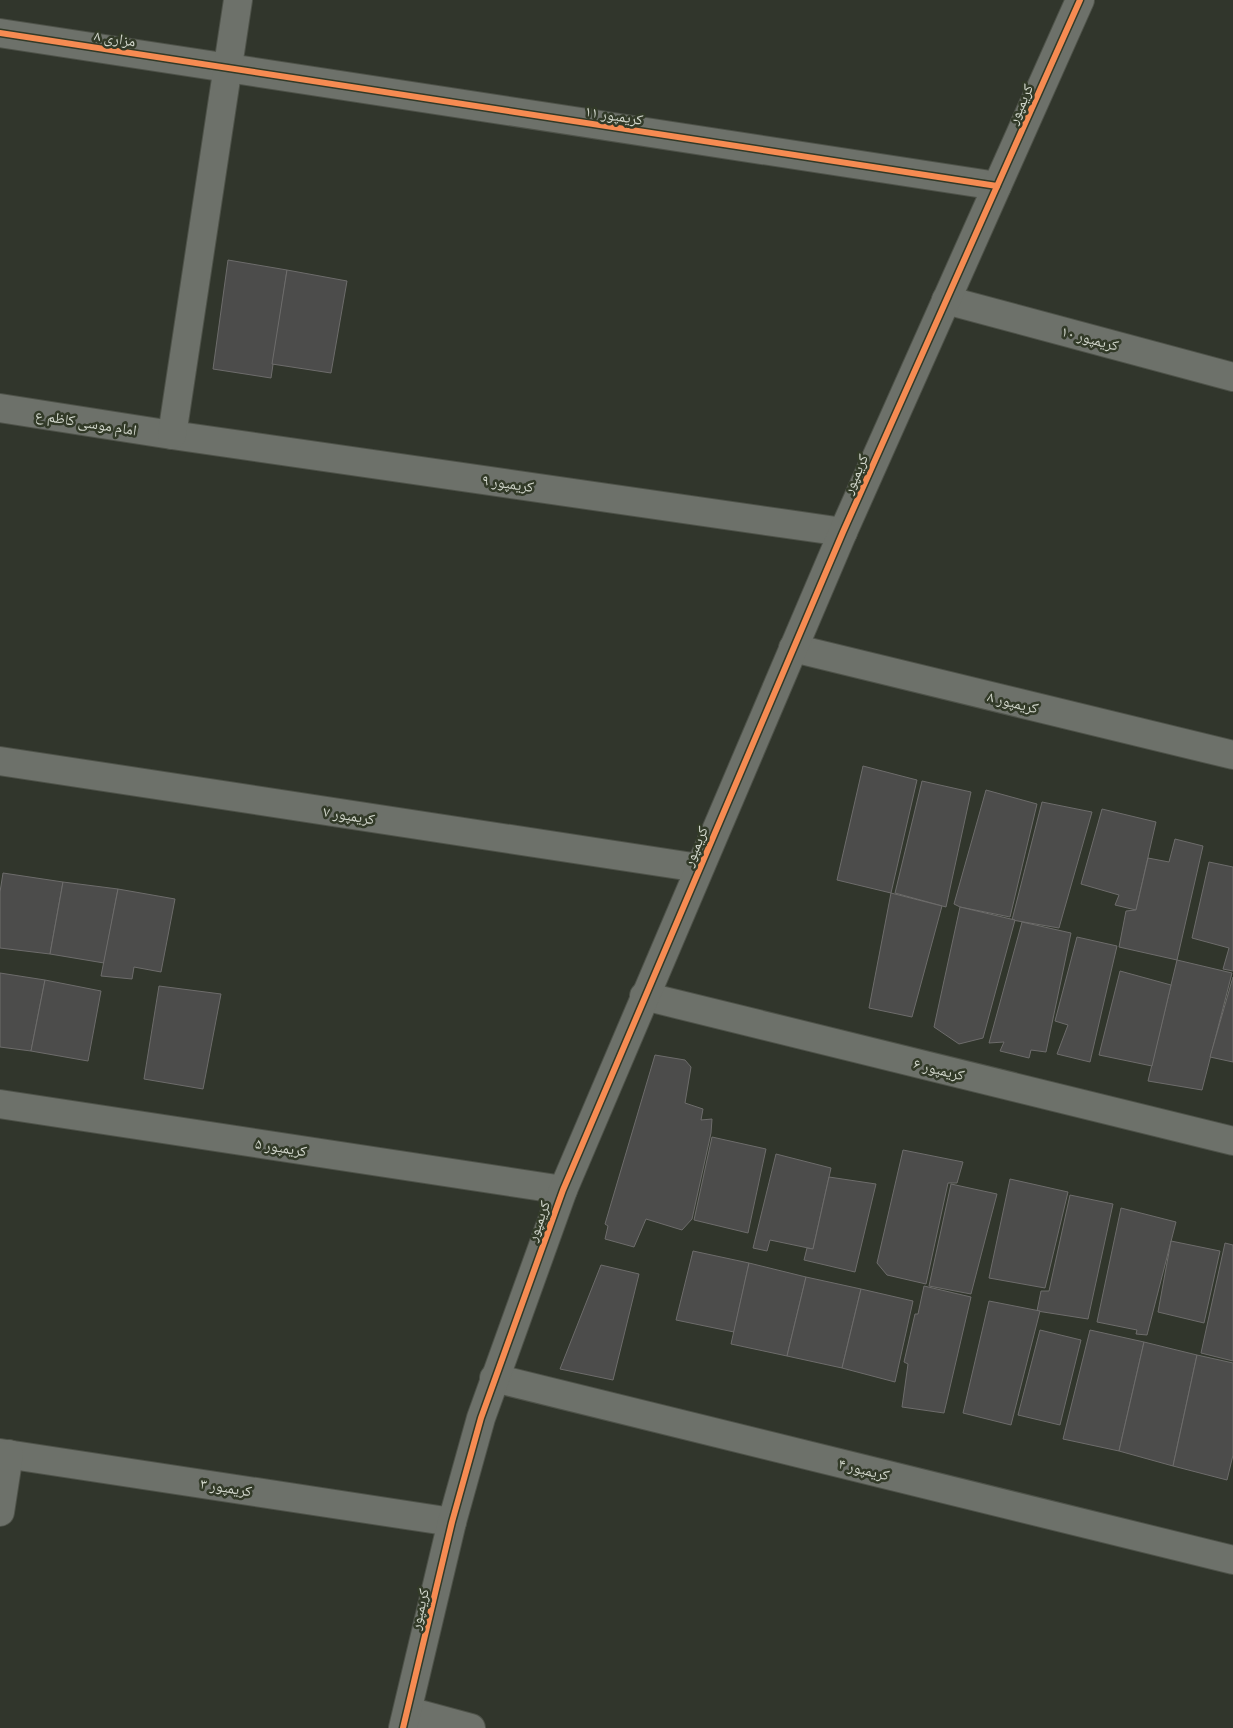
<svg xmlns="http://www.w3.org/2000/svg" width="1233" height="1728" viewBox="0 0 1233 1728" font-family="'Archivo Narrow','Noto Naskh Arabic',sans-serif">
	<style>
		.building { fill: #4c4c4b; stroke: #6d6c6b }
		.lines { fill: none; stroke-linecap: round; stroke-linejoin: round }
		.minor-casing { stroke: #4e5249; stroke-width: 30 }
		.tertiary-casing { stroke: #4e5249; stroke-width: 30 }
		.minor { stroke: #6d716a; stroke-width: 28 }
		.tertiary { stroke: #6d716a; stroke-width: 28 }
		.cycleway-casing { stroke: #323a28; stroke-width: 9 }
		.cycleway { stroke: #f68b52; stroke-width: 6 }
		.labels { text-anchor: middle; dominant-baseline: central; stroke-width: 5; stroke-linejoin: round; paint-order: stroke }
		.street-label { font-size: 15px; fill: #d2d7cc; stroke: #323a28 }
	</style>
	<rect width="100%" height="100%" fill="#31362c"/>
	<g class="building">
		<path d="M228 260 287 270 271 378 213 369Z"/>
		<path d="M287 270 347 281 331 373 272 364Z"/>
		<path d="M863 766 917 780 891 893 837 880Z"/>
		<path d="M922 781 971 792 946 907 895 893Z"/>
		<path d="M986 790 1037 804 1010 917 960 907 954 904Z"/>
		<path d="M1042 802 1092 812 1059 928 1012 920Z"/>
		<path d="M1102 809 1156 822 1136 910 1115 905 1119 895 1081 884Z"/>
		<path d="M1175 839 1203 846 1177 960 1119 947 1126 911 1136 910 1148 858 1169 862Z"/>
		<path d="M1209 862 1233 867V971L1223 969 1229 948 1192 938Z"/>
		<path d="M3 873 63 882 50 954 0 948V892Z"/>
		<path d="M63 882 118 889 104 963 50 954Z"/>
		<path d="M118 889 175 899 161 972 134 967 132 979 101 976Z"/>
		<path d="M891 893 942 906 912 1017 869 1008Z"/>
		<path d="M960 907 1015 920 983 1038 959 1044 934 1027Z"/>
		<path d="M1022 922 1071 933 1046 1052 1031 1050 1029 1058 1000 1051 1004 1042 989 1043Z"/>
		<path d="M1077 937 1117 946 1090 1062 1057 1054 1068 1025 1055 1021Z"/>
		<path d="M1177 960 1232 973 1202 1090 1148 1081Z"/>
		<path d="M1120 971 1171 985 1152 1066 1099 1055Z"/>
		<path d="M0 973 45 980 31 1051 0 1047Z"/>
		<path d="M1233 977V1062L1210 1057Z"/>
		<path d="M45 980 101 991 88 1061 31 1051Z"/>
		<path d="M159 986 221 994 203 1089 144 1079Z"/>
		<path d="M655 1055 685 1060 691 1067 685 1103 703 1109 701 1120 712 1119 711 1133 692 1219 682 1230 646 1219 634 1247 605 1239 608 1226 605 1224Z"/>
		<path d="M712 1137 766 1149 748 1233 694 1220Z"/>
		<path d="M903 1150 963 1162 957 1183H948L926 1284 887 1275 877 1263Z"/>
		<path d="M776 1154 831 1168 813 1249 770 1240 767 1251 753 1248Z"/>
		<path d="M829 1177 876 1184 855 1272 804 1260 807 1248 813 1249Z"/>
		<path d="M1010 1179 1068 1192 1045 1288 989 1278Z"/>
		<path d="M951 1184 997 1194 971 1294 929 1286Z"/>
		<path d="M1070 1195 1113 1204 1088 1319 1037 1311 1041 1291H1049Z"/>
		<path d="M1121 1208 1176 1222 1147 1335 1136 1334 1137 1330 1097 1322Z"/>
		<path d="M1171 1241 1220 1251 1204 1323 1158 1312Z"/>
		<path d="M1225 1243 1233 1245V1361L1201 1353Z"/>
		<path d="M693 1251 749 1263 734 1332 676 1320Z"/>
		<path d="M749 1263 806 1277 787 1356 731 1344Z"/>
		<path d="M601 1265 639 1274 613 1380 560 1369Z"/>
		<path d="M806 1277 861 1289 842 1368 787 1356Z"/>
		<path d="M924 1286 971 1297 944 1413 902 1407 908 1364 904 1362 915 1314H918Z"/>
		<path d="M861 1289 913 1301 895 1382 842 1368Z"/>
		<path d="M989 1301 1040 1311 1011 1425 963 1413Z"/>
		<path d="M1040 1330 1081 1340 1060 1425 1018 1415Z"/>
		<path d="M1090 1330 1144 1342 1119 1451 1063 1439Z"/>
		<path d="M1144 1342 1197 1355 1173 1466 1119 1451Z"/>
		<path d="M1197 1355 1233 1363V1455L1227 1480 1173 1466Z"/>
	</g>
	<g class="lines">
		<g class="minor-casing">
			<g id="minor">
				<path d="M0 33 997 186"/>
				<path d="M946 300 1233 377"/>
				<path d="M0 408 172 435 843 532"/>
				<path d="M172 435 238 0"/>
				<path d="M793 648 1233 755"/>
				<path d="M0 761 699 868"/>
				<path d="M644 996 1233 1141"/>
				<path d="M0 1104 563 1190"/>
				<path d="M494 1378 1233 1560"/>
				<path d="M0 1453 452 1522"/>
				<path d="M0 1512 9 1454"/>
				<path d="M408 1711 471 1728"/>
			</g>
		</g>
		<g class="tertiary-casing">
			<path id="tertiary" d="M403 1728 452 1522 481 1418 563 1190 843 532 1080 0"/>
		</g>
		<use href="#minor" class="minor"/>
		<use href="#tertiary" class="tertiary"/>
		<g class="cycleway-casing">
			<g id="cycleway">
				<path d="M0 33 997 186"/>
				<path d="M403 1728 452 1522 481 1418 563 1190 843 532 1080 0"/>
			</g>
		</g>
		<use href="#cycleway" class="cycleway"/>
	</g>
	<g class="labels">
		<g class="street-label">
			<text transform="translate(115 38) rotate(9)">مزاری ۸</text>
			<text transform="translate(1020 104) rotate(-66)">کریمپور</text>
			<text transform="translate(614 115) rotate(9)">کریمپور ۱۱</text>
			<text transform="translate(1090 338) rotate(15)">کریمپور ۱۰</text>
			<text transform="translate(86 422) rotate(9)">امام موسی کاظم ع</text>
			<text transform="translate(855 474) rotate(-66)">کریمپور</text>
			<text transform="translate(508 483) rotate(8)">کریمپور ۹</text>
			<text transform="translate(1013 702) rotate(14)">کریمپور ۸</text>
			<text transform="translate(349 815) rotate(9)">کریمپور ۷</text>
			<text transform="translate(695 846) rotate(-67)">کریمپور</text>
			<text transform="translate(939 1069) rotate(14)">کریمپور ۶</text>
			<text transform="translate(281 1147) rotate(9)">کریمپور ۵</text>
			<text transform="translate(538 1221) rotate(-70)">کریمپور</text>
			<text transform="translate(864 1469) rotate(14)">کریمپور ۴</text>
			<text transform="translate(226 1487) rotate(9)">کریمپور ۳</text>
			<text transform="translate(419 1609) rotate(-77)">کریمپور</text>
		</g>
	</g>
</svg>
